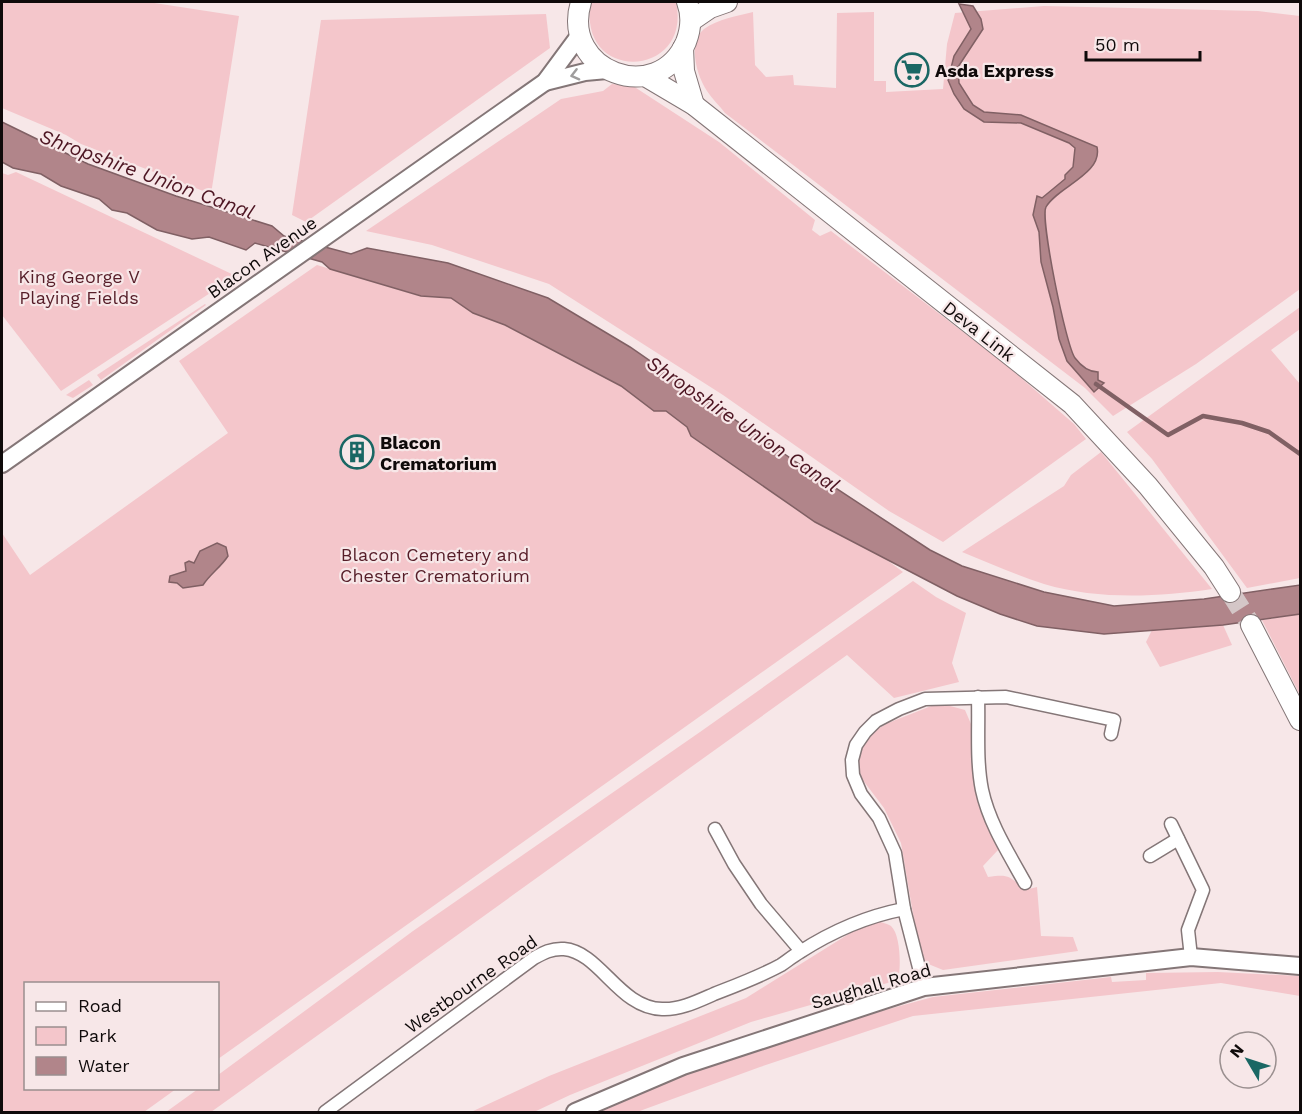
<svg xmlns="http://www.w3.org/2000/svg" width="1302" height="1114" viewBox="0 0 1302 1114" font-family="'Work Sans',sans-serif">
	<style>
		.green { fill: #f4c6cb }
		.water { fill: #b1858a; stroke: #806064; stroke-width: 1.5 }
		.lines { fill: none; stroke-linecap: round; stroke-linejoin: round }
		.stream { stroke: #806064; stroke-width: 4.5 }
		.primary-tunnel { stroke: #d4c6c7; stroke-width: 20; stroke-dasharray: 20 10; stroke-linecap: butt }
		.minor-casing { stroke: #847677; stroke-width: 15 }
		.tertiary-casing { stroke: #847677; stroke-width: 20 }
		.primary-casing { stroke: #847677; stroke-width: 22 }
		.minor { stroke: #fff; stroke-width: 12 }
		.tertiary { stroke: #fff; stroke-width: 16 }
		.primary { stroke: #fff; stroke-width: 20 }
		.oneway { stroke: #9f9d9d }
		.labels { text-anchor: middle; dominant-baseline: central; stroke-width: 4.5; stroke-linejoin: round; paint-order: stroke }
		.poi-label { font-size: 18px; font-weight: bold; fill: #0f0a0a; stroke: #f7e7e8; text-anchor: start }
		.street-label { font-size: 18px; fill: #0f0a0a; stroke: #f7e7e8 }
		.park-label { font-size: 18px; fill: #561d28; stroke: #f7e7e8 }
		.water-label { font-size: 20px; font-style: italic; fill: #4d1522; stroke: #f7e7e8 }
	</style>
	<rect width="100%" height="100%" fill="#f7e7e8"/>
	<g class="green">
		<path d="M2 2H148L239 16 211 194 81 144 66 135 2 108Z"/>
		<path d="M591 2H676C693 79 576 84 591 2Z"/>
		<path d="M1044 6 1258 11 1300 16V289L1196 364 1113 416 1085 388 725 113C720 106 712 99 707 91 697 76 687 43 704 29 718 19 737 16 753 12L755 65 766 77 793 75 794 85 836 88 837 13 874 12V81H886V92L943 89 947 44 955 13Z"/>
		<path d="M546 14 550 48 306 222 292 215 321 20Z"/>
		<path d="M612 84 633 86 719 142 815 220 812 230 820 236 831 231 1005 364 1074 424 1086 439 943 542 889 511 723 395 549 284 432 245 366 231 561 99 603 91Z"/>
		<path d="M16 172 236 276 61 391 2 315V173L8 175Z"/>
		<path d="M317 265 420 296 451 298 473 313 505 325 621 386 654 411H666L687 427 691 436 815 522 883 557 903 572 218 1059V984H26V1088L176 1089 144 1112H2V533L30 575 228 433 179 361Z"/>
		<path d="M205 304 206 305 101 380 97 375Z"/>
		<path d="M1300 307V329L1271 350 1300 384V578L1247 588 1152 459 1127 432Z"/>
		<path d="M89 380 93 385 73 398 66 395Z"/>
		<path d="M1101 452 1212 589C1157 597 1098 600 1044 584 1016 575 989 563 962 552L1064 486 1071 475Z"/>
		<path d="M913 581 936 597 966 613 952 663 959 682 894 698 847 655 211 1112H166L198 1089 218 1088V1075L413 931 700 732Z"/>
		<path d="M1300 614V695L1262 620Z"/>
		<path d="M1223 625 1232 645 1160 667 1146 642 1152 630Z"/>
		<path d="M939 703 965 710 971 724 973 778 983 814 996 838 998 850 983 866 988 877C1009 874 1009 876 1025 890L1037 887 1041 936 1073 937 1078 951 943 970 921 961 901 843 884 808 862 779 856 761 863 745 871 733 888 723Z"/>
		<path d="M877 921C881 922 888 924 891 926 901 935 901 969 898 980L751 1022 570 1095 534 1112H471L549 1076 746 998 852 932Z"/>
		<path d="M1218 972 1300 976V996L1221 983 913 1016 760 1067 637 1112H600L691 1072 863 1016 933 997 1111 977 1112 982 1146 980V973Z"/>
	</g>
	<g class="water">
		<path d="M959 4 973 6 981 19 983 29 958 67 959 83 973 105 984 112 1021 115 1097 147C1103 174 1057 187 1046 207 1040 218 1066 346 1075 358 1081 366 1089 372 1098 372V380L1104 383 1094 392 1067 361 1059 339 1053 307 1041 262 1039 232 1033 215 1037 196 1042 198 1065 179V175L1073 167 1075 148 1069 143 1021 123 984 122 964 109 954 94 948 80 954 56 971 29Z"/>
		<path d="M2 122 88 164 176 196 272 226 284 236 351 254 367 248 448 263 548 298 630 347 796 462 930 550 962 566 1044 592 1114 606 1204 599 1300 585V614L1223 625 1104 634 1037 626 1000 614 957 596 815 522 691 436 687 427 666 411H654L621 386 505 325 473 313 451 298 421 296 330 269 322 262 255 243 246 250 209 237 192 239 157 230 127 213 112 210 99 199 61 186 41 174 13 168 2 162Z"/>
		<path d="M217 543 226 547 228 556C221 567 210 574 203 585L183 588 177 583 169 582 170 576 186 571 185 563 189 561 194 563 200 551Z"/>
	</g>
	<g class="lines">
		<path class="stream" d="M1096 384 1168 435 1203 416 1242 423 1269 432 1300 454"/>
		<path class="primary-tunnel" d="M1230 592 1251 625"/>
		<g class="minor-casing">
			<g id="minor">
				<path d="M978 697C979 728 976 760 982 790 989 823 1009 854 1025 883"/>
				<path d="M1171 824 1203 890 1188 930 1191 957"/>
				<path d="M715 829 734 864 761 904 801 951"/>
				<path d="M1150 856 1178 839"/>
				<path d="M924 987 904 909 895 853 879 818 861 794 853 775 852 760 856 745 865 732 876 721 899 709 925 699 1006 697 1114 720 1111 734"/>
				<path d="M325 1112 534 958C543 953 552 948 564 949 600 952 619 1008 662 1009 680 1010 698 1001 714 994 737 985 759 977 781 965 787 961 793 956 800 952 831 932 868 916 904 909"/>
			</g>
		</g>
		<g class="tertiary-casing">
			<g id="tertiary">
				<path d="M545 82 585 72 607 70"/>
				<path d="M2 464 545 82 579 36"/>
				<path d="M575 1112 683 1066 924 987 1191 957 1300 966"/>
			</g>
		</g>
		<g class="primary-casing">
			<g id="primary">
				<path d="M581 2C560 72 658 107 686 42 691 29 692 15 687 2"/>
				<path d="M691 21 710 8 727 2"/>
				<path d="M683 48 684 71 694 105"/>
				<path d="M645 76 694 105 1072 404 1148 486 1214 567 1230 592"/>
				<path d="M1251 625 1300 720"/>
			</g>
		</g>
		<use href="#minor" class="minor"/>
		<use href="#tertiary" class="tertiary"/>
		<use href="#primary" class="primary"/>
	</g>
	<defs><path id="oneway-chevron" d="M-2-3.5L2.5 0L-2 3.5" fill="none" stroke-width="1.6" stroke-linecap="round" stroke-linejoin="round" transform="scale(1.5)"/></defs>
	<use class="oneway" href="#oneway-chevron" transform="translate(575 75) rotate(166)"/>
	<defs>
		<g id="supermarket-ring" transform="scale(1.725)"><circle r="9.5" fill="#f7e7e8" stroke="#1a6764" stroke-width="1.5"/><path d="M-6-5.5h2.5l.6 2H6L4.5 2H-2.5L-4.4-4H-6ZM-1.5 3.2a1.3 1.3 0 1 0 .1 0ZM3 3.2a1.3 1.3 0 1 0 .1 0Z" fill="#1a6764"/></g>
		<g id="building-ring" transform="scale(1.725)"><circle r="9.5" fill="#f7e7e8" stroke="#1a6764" stroke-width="1.5"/><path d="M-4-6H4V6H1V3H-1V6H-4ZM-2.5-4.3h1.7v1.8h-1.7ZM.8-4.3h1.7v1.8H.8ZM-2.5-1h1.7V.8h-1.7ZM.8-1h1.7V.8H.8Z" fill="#1a6764"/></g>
	</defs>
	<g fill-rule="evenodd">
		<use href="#supermarket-ring" x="912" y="70"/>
		<use href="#building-ring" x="357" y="452"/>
	</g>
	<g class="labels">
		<g class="poi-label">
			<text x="935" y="70">Asda Express</text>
			<text x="380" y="442">Blacon<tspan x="380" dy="21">Crematorium</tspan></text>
		</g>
		<g class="street-label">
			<text transform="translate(262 257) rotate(-35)">Blacon Avenue</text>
			<text transform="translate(979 331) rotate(38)">Deva Link</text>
			<text transform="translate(471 984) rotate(-35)">Westbourne Road</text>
			<text transform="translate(871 986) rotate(-16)">Saughall Road</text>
		</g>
		<g class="park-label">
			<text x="79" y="276">King George V<tspan x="79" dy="21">Playing Fields</tspan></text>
			<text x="435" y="554">Blacon Cemetery and<tspan x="435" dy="21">Chester Crematorium</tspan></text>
		</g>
		<g class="water-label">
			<text transform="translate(147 174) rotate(20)">Shropshire Union Canal</text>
			<text transform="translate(743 424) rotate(34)">Shropshire Union Canal</text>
		</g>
	</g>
	<rect width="1302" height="1114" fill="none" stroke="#0f0a0a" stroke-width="6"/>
	<rect x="24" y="982" width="195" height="108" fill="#f7e7e8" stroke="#9a8f8f" stroke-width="1.5"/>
	<rect x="36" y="1002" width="30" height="9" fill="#ffffff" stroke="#9a8f8f" stroke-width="1.5"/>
	<text x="78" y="1012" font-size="18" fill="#0f0a0a">Road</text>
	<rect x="36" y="1027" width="30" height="18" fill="#f4c6cb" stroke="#9a8f8f" stroke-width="1.5"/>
	<text x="78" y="1042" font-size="18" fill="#0f0a0a">Park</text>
	<rect x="36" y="1057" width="30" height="18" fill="#b1858a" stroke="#9a8f8f" stroke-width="1.5"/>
	<text x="78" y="1072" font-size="18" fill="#0f0a0a">Water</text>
	<g transform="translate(1248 1060) rotate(309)"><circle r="28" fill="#f7e7e8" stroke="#9a8f8f" stroke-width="1.5"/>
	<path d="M0-4.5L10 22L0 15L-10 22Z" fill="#1a6764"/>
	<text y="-9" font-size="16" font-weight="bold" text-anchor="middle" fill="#0f0a0a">N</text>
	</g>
	<path d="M1086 51v9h114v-9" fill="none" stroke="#0f0a0a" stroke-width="3"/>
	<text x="1095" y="51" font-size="18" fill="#0f0a0a" stroke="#f7e7e8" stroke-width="4.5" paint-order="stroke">50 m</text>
</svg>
